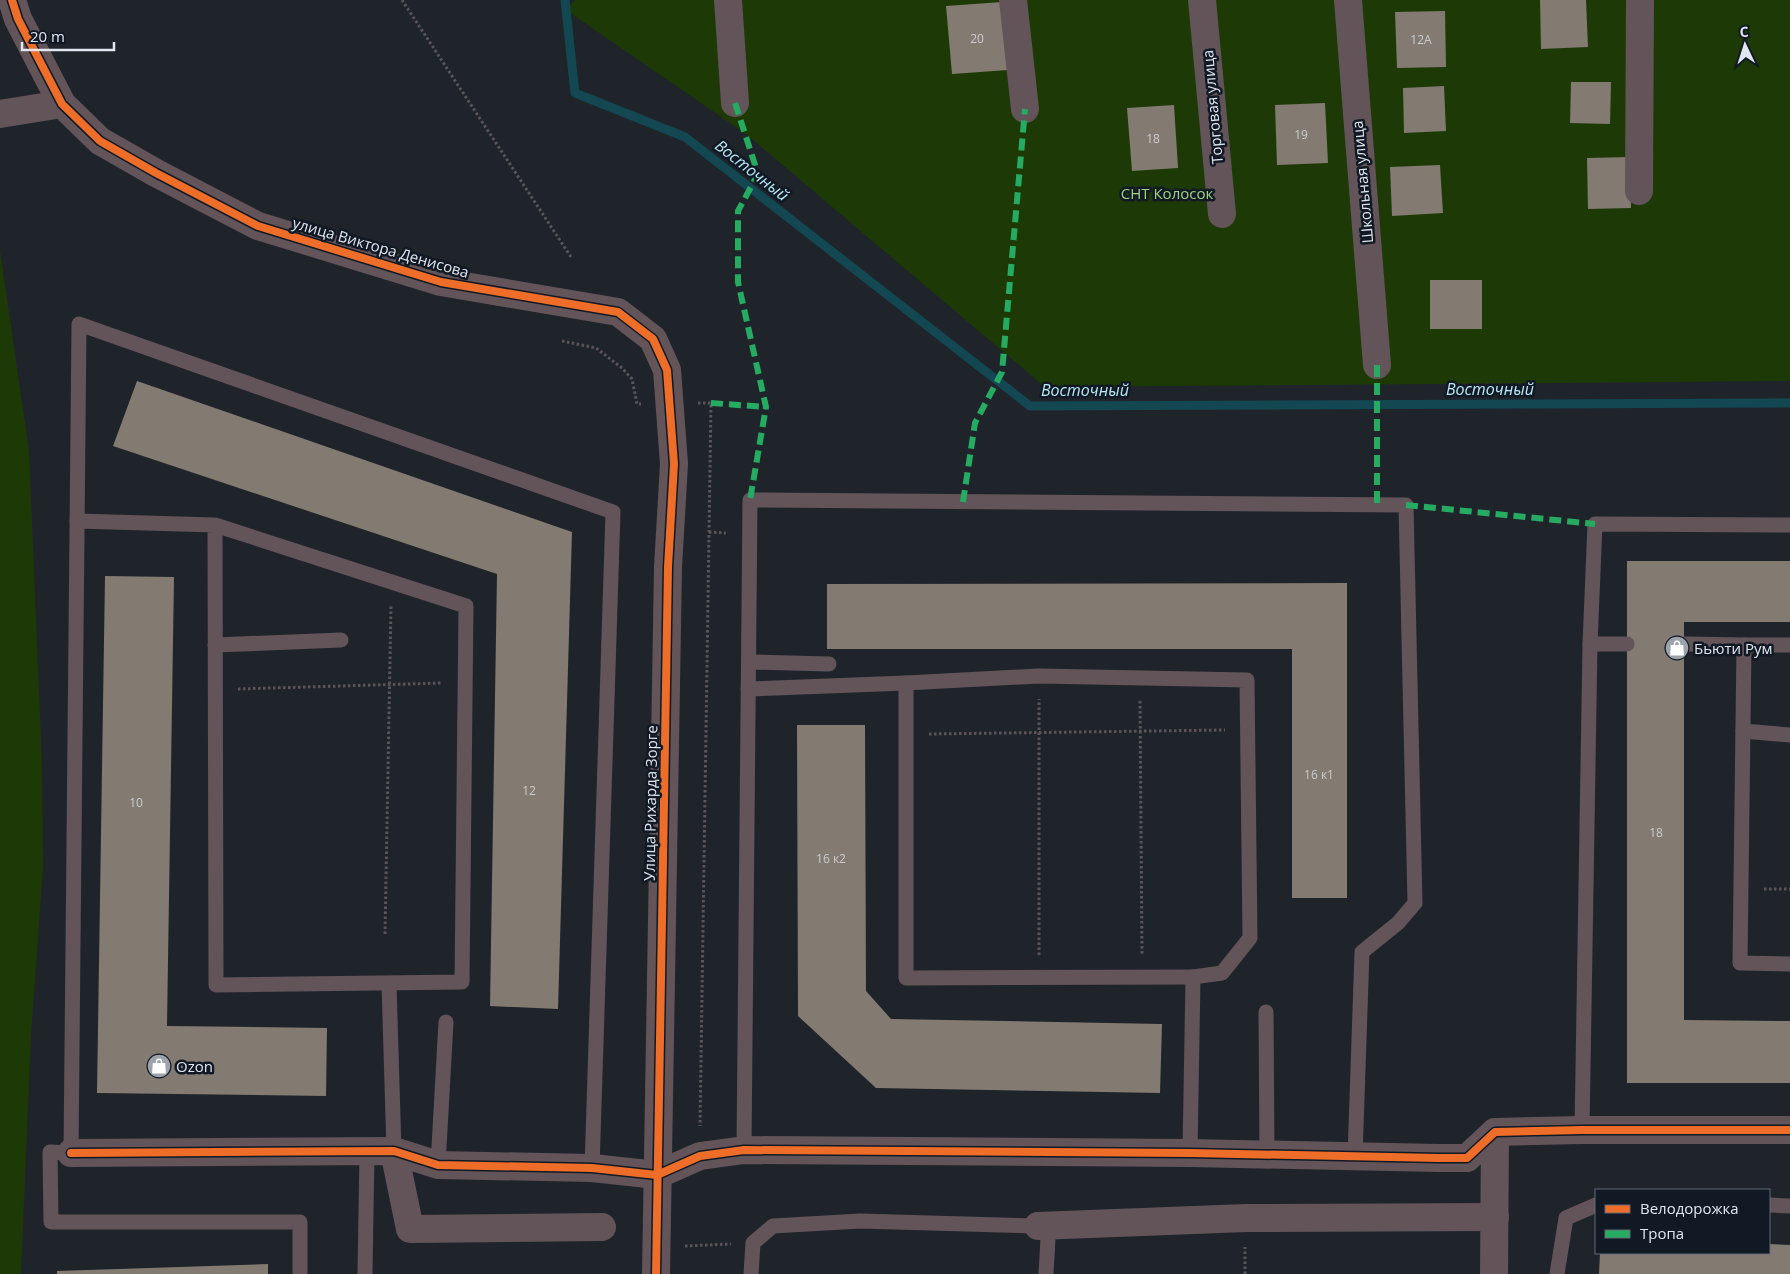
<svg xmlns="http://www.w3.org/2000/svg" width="1790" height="1274" viewBox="0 0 1790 1274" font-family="'Open Sans',sans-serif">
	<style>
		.green { fill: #1d3a06 }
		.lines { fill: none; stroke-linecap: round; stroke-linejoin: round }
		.stream { stroke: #134752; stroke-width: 9 }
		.building { fill: #837a72 }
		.path { stroke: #5b5459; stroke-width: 3; stroke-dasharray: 2.5 2.5; stroke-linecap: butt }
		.service { stroke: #625459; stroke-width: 15 }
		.minor { stroke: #625459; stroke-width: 28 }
		.quiet { stroke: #26ab63; stroke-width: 6; stroke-dasharray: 12 6; stroke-linecap: butt }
		.cycleway-casing { stroke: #111925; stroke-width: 11 }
		.cycleway { stroke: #ee6e29; stroke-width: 8 }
		.labels { text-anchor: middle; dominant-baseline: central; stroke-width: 5; stroke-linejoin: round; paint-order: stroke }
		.number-label { font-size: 12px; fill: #caccd0 }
		.street-label { font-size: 15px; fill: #e1e7f0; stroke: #111925 }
		.park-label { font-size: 15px; fill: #9fd47d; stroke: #111925 }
		.poi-label { font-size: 15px; fill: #e1e7f0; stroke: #111925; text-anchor: start }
		.water-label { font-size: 16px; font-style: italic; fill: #b9e9f5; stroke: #111925 }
	</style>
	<rect width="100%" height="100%" fill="#1f242a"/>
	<g class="green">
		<path d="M575 0H1790V381L1045 387 746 134 566 10Z"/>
		<path d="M0 251 29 451 42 765 43 869 31 1033 21 1274H0Z"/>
	</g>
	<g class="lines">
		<path class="stream" d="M565 0 575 93 685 137 1030 406 1790 403"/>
	</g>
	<g class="building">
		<path d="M1540 0H1586L1588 47 1541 49Z"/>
		<path d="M1002 2 1008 70 952 74 946 6Z"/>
		<path d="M1445 11 1446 67 1397 68 1395 12Z"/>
		<path d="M1571 82H1611L1610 124 1570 123Z"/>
		<path d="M1444 86 1446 131 1404 133 1403 88Z"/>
		<path d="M1325 103 1328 163 1277 165 1275 105Z"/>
		<path d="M1174 105 1178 168 1132 171 1127 108Z"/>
		<path d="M1630 157 1631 208 1588 209 1587 158Z"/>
		<path d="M1440 165 1443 213 1392 216 1390 167Z"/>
		<rect x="1430" y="280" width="52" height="49"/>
		<path d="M137 381 572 532 558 1009 490 1006 497 574 113 446Z"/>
		<path d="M1627 561H1790V622H1684V1020L1790 1021V1083H1627Z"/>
		<path d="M105 576 174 577 167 1026 327 1028 326 1096 97 1093Z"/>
		<path d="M1347 583V898H1292V649H827V584Z"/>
		<path d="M797 725H865L866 991 891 1019 1162 1024 1160 1093 876 1088 798 1016Z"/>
		<path d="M1769 1244 1790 1245V1274H1599L1600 1253H1769Z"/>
		<path d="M268 1264V1274H57V1271Z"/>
	</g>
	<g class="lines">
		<g class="path">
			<path d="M402 0 571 257"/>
			<path d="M562 341 596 348 622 368 632 379 637 404H641"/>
			<path d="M698 403H711L700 1126"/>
			<path d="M709 532 726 533"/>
			<path d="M238 689 442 683"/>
			<path d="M1140 701 1142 955"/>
			<path d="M929 734 1225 730"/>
			<path d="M1764 889H1790"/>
			<path d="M385 934 391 605"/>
			<path d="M1039 955V699"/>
			<path d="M685 1246 731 1244"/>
			<path d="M1245 1274V1247"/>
		</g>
		<g class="service">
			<path d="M77 521 215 525 466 606 462 982 216 985 215 525"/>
			<path d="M1590 644H1627"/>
			<path d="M1685 644 1744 645"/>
			<path d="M215 645 341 640"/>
			<path d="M1790 645H1744L1740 963 1790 964"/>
			<path d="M749 662 829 664"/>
			<path d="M906 683V978L1193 977"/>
			<path d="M748 689 906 683 1039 676 1247 680 1250 938 1222 973 1193 977 1190 1153"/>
			<path d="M1743 731 1790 735"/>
			<path d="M389 984 394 1151"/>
			<path d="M1266 1012 1267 1155"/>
			<path d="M1582 1130 1590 644 1595 524 1790 525"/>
			<path d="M744 1150 750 500 1406 505 1415 903 1398 923 1362 952 1355 1157"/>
			<path d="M438 1165 446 1022"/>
			<path d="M1769 1205 1790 1206"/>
			<path d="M300 1274V1222H51L50 1152 71 1153 79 324 613 512 592 1168"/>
			<path d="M365 1274 367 1152"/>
			<path d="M751 1274 753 1243 773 1226 860 1221 1038 1226 1048 1238 1046 1274"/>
			<path d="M1557 1274 1566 1218 1596 1205"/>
		</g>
		<g class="minor">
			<path d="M12 0 18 19 62 104 100 141 156 173 258 226 441 282 618 312 653 339 667 370 674 464 668 567 656 1274"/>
			<path d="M728 0 735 103"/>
			<path d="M1013 0 1025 109"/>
			<path d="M1202 0 1222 214"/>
			<path d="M1348 0 1377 365"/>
			<path d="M0 114 62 104"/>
			<path d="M1639 191 1640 0"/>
			<path d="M394 1151 410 1229 602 1227"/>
			<path d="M71 1153 394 1151 438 1165 592 1168 657 1175 700 1156 744 1150 1190 1153 1439 1158H1467L1495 1132 1582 1130H1790"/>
			<path d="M1038 1226 1246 1218 1495 1217"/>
			<path d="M1494 1274 1495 1132"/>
		</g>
		<g class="quiet">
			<path d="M735 103 758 174 738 211V282L766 407 750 500"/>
			<path d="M1377 365V505"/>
			<path d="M711 403 766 407"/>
			<path d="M963 502 975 423 1002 372 1025 109"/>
			<path d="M1406 505 1595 524"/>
		</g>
		<g class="cycleway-casing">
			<g id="cycleway">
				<path d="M12 0 18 19 62 104 100 141 156 173 258 226 441 282 618 312 653 339 667 370 674 464 668 567 656 1274"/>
				<path d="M71 1153 394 1151 438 1165 592 1168 657 1175 700 1156 744 1150 1190 1153 1439 1158H1467L1495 1132 1582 1130H1790"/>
			</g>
		</g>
		<use href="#cycleway" class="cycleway"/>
	</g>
	<defs>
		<g id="shop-disc" transform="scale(1.25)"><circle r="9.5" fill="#9da3ab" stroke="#111925"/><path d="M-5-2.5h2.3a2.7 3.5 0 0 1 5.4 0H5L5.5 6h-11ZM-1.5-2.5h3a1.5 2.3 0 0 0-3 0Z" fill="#fff"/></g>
	</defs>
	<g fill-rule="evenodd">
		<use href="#shop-disc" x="1677" y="648"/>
		<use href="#shop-disc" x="159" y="1066"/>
	</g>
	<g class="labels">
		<g class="number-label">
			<text x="977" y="38">20</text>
			<text x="1421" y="39">12А</text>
			<text x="1301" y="134">19</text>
			<text x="1153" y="138">18</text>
			<text x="1319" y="774">16 к1</text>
			<text x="529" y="790">12</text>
			<text x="136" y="802">10</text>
			<text x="1656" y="832">18</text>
			<text x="831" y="858">16 к2</text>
		</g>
		<g class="street-label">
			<text transform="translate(1212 107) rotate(-95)">Торговая улица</text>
			<text transform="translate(1362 182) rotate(-95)">Школьная улица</text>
			<text transform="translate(381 247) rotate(16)">улица Виктора Денисова</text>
			<text transform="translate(650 803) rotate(-89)">Улица Рихарда Зорге</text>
		</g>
		<g class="park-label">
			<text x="1167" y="193">СНТ Колосок</text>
		</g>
		<g class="poi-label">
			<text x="1694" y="648">Бьюти Рум</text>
			<text x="176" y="1066">Ozon</text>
		</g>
		<g class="water-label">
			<text transform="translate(752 170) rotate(38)">Восточный</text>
			<text x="1490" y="389">Восточный</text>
			<text x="1085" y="390">Восточный</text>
		</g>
	</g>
	<rect x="1595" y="1189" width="175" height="65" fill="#111925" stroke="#646b76"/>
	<rect x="1605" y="1205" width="25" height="8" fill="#ee6e29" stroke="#646b76"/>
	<text x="1640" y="1214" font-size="15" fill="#e1e7f0">Велодорожка</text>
	<rect x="1605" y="1230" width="25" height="8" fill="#26ab63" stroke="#646b76"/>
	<text x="1640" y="1239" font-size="15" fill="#e1e7f0">Тропа</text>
	<g transform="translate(1745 45) rotate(356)" stroke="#111925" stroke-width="4" paint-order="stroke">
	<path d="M0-4L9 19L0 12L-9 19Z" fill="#e1e7f0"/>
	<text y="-8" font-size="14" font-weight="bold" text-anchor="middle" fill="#e1e7f0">С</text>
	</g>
	<path d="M22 42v8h92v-8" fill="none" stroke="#e1e7f0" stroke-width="2.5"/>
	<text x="30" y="42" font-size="15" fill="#e1e7f0" stroke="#111925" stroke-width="4" paint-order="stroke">20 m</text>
</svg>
